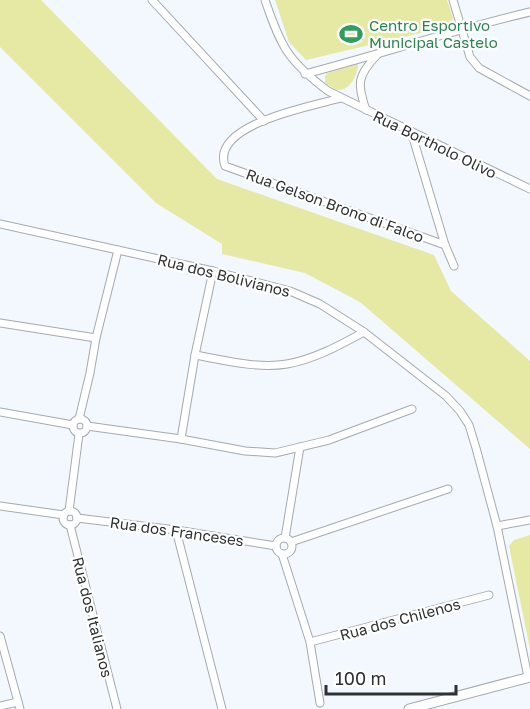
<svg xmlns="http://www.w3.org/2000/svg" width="530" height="709" viewBox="0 0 530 709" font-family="'Golos Text',sans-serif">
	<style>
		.green { fill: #e6e9a4 }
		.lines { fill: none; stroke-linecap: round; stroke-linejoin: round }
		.street-casing { stroke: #a4aaaf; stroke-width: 9 }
		.secondary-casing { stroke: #a4aaaf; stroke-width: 11 }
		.street { stroke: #fff; stroke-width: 7 }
		.secondary { stroke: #fff; stroke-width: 9 }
		.labels { text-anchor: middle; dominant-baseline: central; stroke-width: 4.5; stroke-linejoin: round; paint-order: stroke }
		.leisure-label { font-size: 15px; fill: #27864d; stroke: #fff; text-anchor: start }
		.street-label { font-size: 15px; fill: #2e3032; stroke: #fff }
	</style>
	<rect width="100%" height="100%" fill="#f2f8fd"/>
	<g class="green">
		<path d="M0 0H41L217 179 434 255 451 291 530 361V449L360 302 305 273 222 254V244L156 203 0 47Z"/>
		<path d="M275 0H447L453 18 450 26 306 60 289 42Z"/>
		<path d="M358 64C358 74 350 91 338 90 334 90 329 85 325 83V76L327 73Z"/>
		<path d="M530 535V649L509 546 514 540Z"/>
	</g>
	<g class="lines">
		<g class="street-casing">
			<g id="street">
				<path d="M152 0 264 121"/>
				<path d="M265 0C281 47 288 61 328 91L530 189"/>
				<path d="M453 0 470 57 479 68 530 96"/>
				<path d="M305 74C380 54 454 30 530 12"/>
				<path d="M341 98C313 106 210 124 225 166L445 245"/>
				<path d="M366 110C357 84 357 76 377 55"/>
				<path d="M411 131 445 245 454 266"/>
				<path d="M0 224 213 271 290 291 320 304 364 332 446 396 460 411 469 425 476 448 497 526 528 677"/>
				<path d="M0 323 96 338"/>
				<path d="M195 355C224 360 257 369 287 364 315 359 340 345 364 332"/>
				<path d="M0 412 73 425"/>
				<circle cx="80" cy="426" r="7"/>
				<path d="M79 419 90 373 96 338 118 250"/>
				<path d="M87 426 181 439 245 451 275 453 329 440 412 409"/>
				<path d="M181 439 195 355 213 271"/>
				<path d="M0 506 64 515"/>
				<circle cx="70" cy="518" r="7"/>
				<path d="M69 511 79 434"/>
				<path d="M77 518 176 530 276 546"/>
				<path d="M70 525 117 709"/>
				<path d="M497 526 530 520"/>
				<path d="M176 530 222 709"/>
				<path d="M285 538 300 447"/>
				<circle cx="284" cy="546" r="8"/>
				<path d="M291 542 448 489"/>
				<path d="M282 554 310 642 320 703"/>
				<path d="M0 636 20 709"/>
				<path d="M310 642 489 595"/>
				<path d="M0 706 18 702"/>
			</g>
		</g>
		<g class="secondary-casing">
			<path id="secondary" d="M409 709 530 677"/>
		</g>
		<use href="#street" class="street"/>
		<use href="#secondary" class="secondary"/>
	</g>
	<defs>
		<g id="stadium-bare" transform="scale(1.8)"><path d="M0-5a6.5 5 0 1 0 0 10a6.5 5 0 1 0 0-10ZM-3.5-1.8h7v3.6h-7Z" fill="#2e9e5b" stroke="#fff" stroke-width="2.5" paint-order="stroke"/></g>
	</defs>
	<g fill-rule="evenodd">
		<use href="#stadium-bare" x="351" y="34"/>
	</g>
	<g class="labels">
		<g class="leisure-label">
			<text x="369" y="25">Centro Esportivo<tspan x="369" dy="17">Municipal Castelo</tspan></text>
		</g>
		<g class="street-label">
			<text transform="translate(435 144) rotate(26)">Rua Bortholo Olivo</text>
			<text transform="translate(335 205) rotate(20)">Rua Gelson Brono di Falco</text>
			<text transform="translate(224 275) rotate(14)">Rua dos Bolivianos</text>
			<text transform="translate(177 531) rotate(8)">Rua dos Franceses</text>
			<text transform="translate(93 617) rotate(76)">Rua dos Italianos</text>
			<text transform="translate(400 619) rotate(-15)">Rua dos Chilenos</text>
		</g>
	</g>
	<path d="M326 685v9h130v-9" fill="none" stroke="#2e3032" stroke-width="3"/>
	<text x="335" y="685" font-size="18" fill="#2e3032" stroke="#ffffff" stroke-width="4.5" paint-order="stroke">100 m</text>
</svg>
